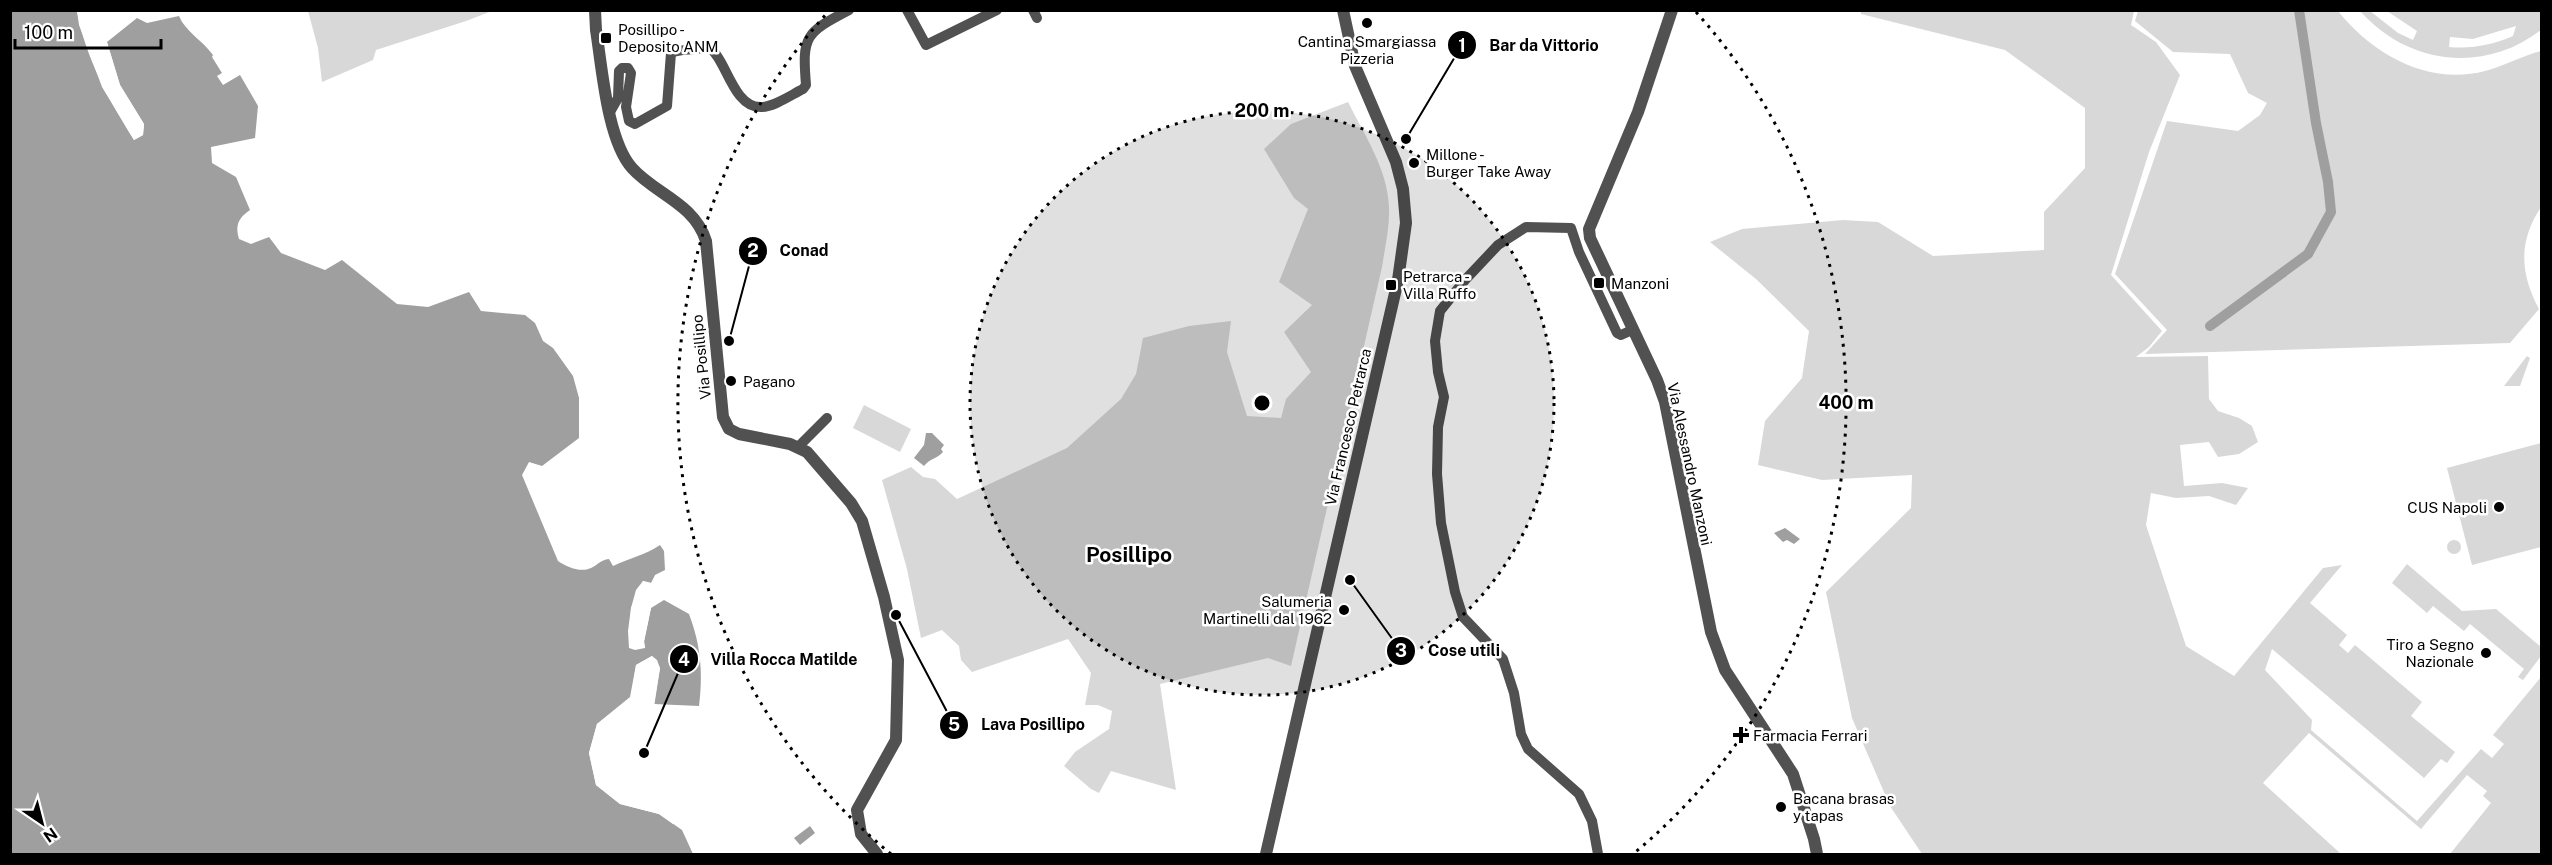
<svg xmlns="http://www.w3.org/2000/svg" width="2552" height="865" viewBox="0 0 2552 865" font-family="'Public Sans',sans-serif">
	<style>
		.green { fill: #d8d8d8; fill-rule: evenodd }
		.water { fill: #9f9f9f }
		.pier { fill: #fff }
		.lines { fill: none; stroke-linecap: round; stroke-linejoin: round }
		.canal { stroke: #9f9f9f; stroke-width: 10 }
		.minor { stroke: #515151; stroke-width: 10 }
		.tertiary { stroke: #515151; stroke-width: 12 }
		.ring { fill: none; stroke: #000; stroke-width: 3; stroke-dasharray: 3 6 }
		.poi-dot { fill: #000; stroke: #fff; stroke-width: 2 }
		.labels { text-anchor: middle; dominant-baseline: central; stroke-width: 5; stroke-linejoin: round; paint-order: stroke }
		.poi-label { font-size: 15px; fill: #000; stroke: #fff; text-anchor: start }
		.street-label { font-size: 15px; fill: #000; stroke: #fff }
		.district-label { font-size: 21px; font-weight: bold; fill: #000; stroke: #fff }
		.centre { fill: #000; stroke: #fff; stroke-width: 3 }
		.ring-label { font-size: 18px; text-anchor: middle; font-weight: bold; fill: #000; stroke: #fff; stroke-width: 5; stroke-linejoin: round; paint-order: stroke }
		.leader { fill: none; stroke: #000; stroke-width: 2 }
		.callout-dot { fill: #000; stroke: #fff; stroke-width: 2 }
		.mark-label { font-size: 18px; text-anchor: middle; font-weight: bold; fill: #fff }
		.callout-label { font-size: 16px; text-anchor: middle; font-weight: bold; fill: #000; stroke: #fff; stroke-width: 5; stroke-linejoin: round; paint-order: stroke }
	</style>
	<rect width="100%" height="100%" fill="#fff"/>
	<g class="green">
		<path d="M308 11V10L492 11 466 21 376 50 373 60 322 82 318 48Z"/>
		<path d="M1861 11H2134L2131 25 2156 42 2180 75 2149 152 2111 275 2162 331 2149 347 2136 357 2208 356 2209 399 2218 411 2239 418 2252 426 2258 442 2239 454 2218 457 2209 442 2180 445 2184 486 2222 483 2248 488 2236 505 2209 496 2176 498 2151 493 2146 525 2186 646 2234 676 2323 568 2342 565 2310 603 2347 635 2339 645 2348 653 2355 645 2422 702 2411 716 2455 752 2447 763 2441 759 2424 778 2272 649 2265 670 2312 720 2311 730 2417 821 2481 749 2492 758 2504 744 2493 735 2541 677V854H2450L2491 803 2483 796 2487 791 2467 775 2421 829 2309 733 2263 783 2341 854H1922L1890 806 1852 718 1826 592 1911 508 1912 475 1822 480 1758 465 1765 421 1802 378 1809 331 1756 279 1710 242 1742 229 1843 220 1878 222 1933 256 2044 250V212L2085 168V108L2005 50 1861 14Z"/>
		<path d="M2138 11H2338C2372 54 2428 86 2485 71 2504 66 2522 56 2541 51V207C2518 242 2520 273 2539 309L2510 343 2145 354 2167 330 2115 274 2167 121 2238 131 2260 115 2267 103 2248 93 2230 54 2173 52 2135 21Z"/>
		<path d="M2360 11H2370L2398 33 2413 40 2417 31 2387 11H2541V30C2484 74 2408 65 2360 11ZM2516 26 2513 36C2492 45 2472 49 2449 47L2450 37 2473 39Z"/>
		<path d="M1348 102C1364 134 1388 170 1389 207 1390 227 1385 247 1382 267L1291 666 1268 658 1160 684 1176 790 1111 771 1099 793 1091 789 1064 766 1075 752 1109 729 1112 711 1098 705H1085L1091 673 1068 639 972 672 961 660 959 646 942 630 921 638 907 569 882 480 911 467 923 477 935 479 957 499 1067 448 1121 399 1136 374 1143 338 1189 326 1231 321 1227 352 1247 416 1281 418 1286 399 1311 372 1284 332 1312 305 1279 282 1308 209 1294 198 1264 149 1291 124Z"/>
		<path d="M2527 356 2530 358 2520 386H2504Z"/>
		<path d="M864 405 911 429 900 452 853 428Z"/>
		<path d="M2541 443V547L2472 565 2447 468Z"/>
		<circle cx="2454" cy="547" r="7"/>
		<path d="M2407 564 2462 611 2496 609 2541 647V656L2523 680 2518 677 2524 669 2470 624 2464 631 2433 606 2427 613 2392 583Z"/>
	</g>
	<g class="water">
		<path d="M10 11H77C86 59 108 98 134 140L143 135 144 124 120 85 107 42 137 18 147 23 179 16C185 31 203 41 213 55L212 57 222 73 217 76 223 85 240 75 258 106 255 138 211 147 212 163 236 177 250 210C238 218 235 226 239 239L251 244 269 237 281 253 325 270 342 260 397 304 428 307 469 292 481 311 525 315 535 323 543 341 553 348 573 376 579 398V438L542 466 529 462 522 475 558 561C567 567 580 573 591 568 598 565 600 560 609 559L613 566C630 558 645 555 660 545L664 551 665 570 655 575 651 583 643 581 631 608 629 648H645L644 642 651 608 664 600 689 614C701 646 703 672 699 706L654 704 660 668 652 656 636 665 631 697 597 724 589 753 596 785 620 804 659 814 682 830 693 854H11Z"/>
		<path d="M926 433H932L944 445 941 449 943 452C937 459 930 458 924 466L914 458 924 445Z"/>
		<path d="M1785 528 1800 539 1794 544 1787 540 1783 542 1774 533Z"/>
		<path d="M810 826 815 833 800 845 794 838Z"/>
	</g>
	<g class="pier">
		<path d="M80 10 82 25 104 86 135 136 140 133 141 125 117 86 104 43 106 39 120 85 144 124 143 135 134 140 102 87 79 25 77 11Z"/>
		<path d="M643 581 651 583V586L644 585 639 591 634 608 632 646H642L641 641 648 607 651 604V608L644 641 645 648 635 650 629 648 628 631 631 608 636 590Z"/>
		<path d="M652 656 657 660 660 668 654 707 651 704 656 668 651 660 639 667 633 699 600 725 592 753 599 783 622 801 660 811 675 822 673 824 659 814 620 804 596 785 589 753 597 724 630 697 636 665Z"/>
	</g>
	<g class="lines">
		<path class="canal" d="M2210 326 2308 254 2331 212 2328 182 2316 123 2299 10"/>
		<g class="minor">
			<path d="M907 10 926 45 997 10"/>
			<path d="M1033 10 1037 18"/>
			<path d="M610 112 618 98 619 71 622 68H628L631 73 626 107 629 121 635 124 667 106 671 53C678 50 686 50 694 49 699 49 707 46 712 50 726 61 734 108 761 107 774 107 791 95 803 89L806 85C802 36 805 33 849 10"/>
			<path d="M798 447 827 418"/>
			<path d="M1598 854 1592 821 1579 794 1528 749 1521 734 1514 693 1503 659 1463 617 1455 592 1441 523 1437 474 1438 427 1444 397 1438 372 1435 341 1440 311 1465 280 1498 245 1526 227 1571 228 1579 252 1617 333 1621 335 1632 330"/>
		</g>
		<g class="tertiary">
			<path d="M595 10 596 30C602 67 607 140 632 168 655 194 694 203 706 241L723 417 729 429 739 434 790 444 807 452 851 503 862 521 884 597 898 660 896 740 857 810 861 834 877 854"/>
			<path d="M1672 10 1638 112 1589 229 1590 238 1657 380 1665 402 1711 632 1725 670 1793 774 1814 839 1817 854"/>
			<path d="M1266 854 1398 280 1406 223 1403 189 1396 162 1355 66 1343 10"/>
		</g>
	</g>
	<circle cx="1262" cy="403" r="292" fill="#000" fill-opacity=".12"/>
	<g class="ring">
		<circle cx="1262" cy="403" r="292"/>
		<path d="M891 854A584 584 0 0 1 828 12M1696 12A584 584 0 0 1 1633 854"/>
	</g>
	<g class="poi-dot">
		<circle cx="1367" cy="23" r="6"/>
		<rect x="600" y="32" width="12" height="12" rx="3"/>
		<circle cx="1414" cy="163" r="6"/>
		<rect x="1593" y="277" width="12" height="12" rx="3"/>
		<rect x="1385" y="279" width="12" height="12" rx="3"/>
		<circle cx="731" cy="381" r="6"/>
		<circle cx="2499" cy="507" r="6"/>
		<circle cx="1344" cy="610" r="6"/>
		<circle cx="2486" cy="653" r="6"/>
		<path d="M1738 726h6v6h6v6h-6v6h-6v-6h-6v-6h6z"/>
		<circle cx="1781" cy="807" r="6"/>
	</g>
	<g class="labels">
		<g class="poi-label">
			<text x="618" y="29">Posillipo -<tspan x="618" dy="17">Deposito ANM</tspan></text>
			<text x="1367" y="41" text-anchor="middle">Cantina Smargiassa<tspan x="1367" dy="17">Pizzeria</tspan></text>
			<text x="1426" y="154">Millone -<tspan x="1426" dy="17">Burger Take Away</tspan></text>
			<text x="1403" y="276">Petrarca -<tspan x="1403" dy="17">Villa Ruffo</tspan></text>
			<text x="1611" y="283">Manzoni</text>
			<text x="743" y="381">Pagano</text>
			<text x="2487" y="507" text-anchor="end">CUS Napoli</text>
			<text x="1332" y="601" text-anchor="end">Salumeria<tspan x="1332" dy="17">Martinelli dal 1962</tspan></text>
			<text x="2474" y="644" text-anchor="end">Tiro a Segno<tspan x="2474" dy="17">Nazionale</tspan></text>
			<text x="1753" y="735">Farmacia Ferrari</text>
			<text x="1793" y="798">Bacana brasas<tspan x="1793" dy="17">y tapas</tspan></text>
		</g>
		<g class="street-label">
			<text transform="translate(701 357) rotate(-96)">Via Posillipo</text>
			<text transform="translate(1348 427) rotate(-77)">Via Francesco Petrarca</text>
			<text transform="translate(1690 464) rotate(78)">Via Alessandro Manzoni</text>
		</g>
		<g class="district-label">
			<text x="1129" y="554">Posillipo</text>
		</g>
	</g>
	<circle cx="1262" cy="403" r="9" class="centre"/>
	<g class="ring-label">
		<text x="1262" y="117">200 m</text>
		<text x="1846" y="409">400 m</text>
	</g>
	<path class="leader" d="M1406 139L1462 45M729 341L753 251M1350 580L1401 651M644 753L684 659M896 615L954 725"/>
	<g class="callout-dot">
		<circle cx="1406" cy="139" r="6"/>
		<circle cx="729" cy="341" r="6"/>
		<circle cx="1350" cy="580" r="6"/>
		<circle cx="644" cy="753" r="6"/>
		<circle cx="896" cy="615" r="6"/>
		<circle cx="1462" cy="45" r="15"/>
		<circle cx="753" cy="251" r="15"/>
		<circle cx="1401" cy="651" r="15"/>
		<circle cx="684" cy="659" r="15"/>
		<circle cx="954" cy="725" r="15"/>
	</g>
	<g class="mark-label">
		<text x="1462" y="52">1</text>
		<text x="753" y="257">2</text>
		<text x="1401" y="657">3</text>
		<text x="684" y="666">4</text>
		<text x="954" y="731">5</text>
	</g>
	<g class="callout-label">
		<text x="1544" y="51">Bar da Vittorio</text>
		<text x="804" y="256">Conad</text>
		<text x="1464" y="656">Cose utili</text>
		<text x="784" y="665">Villa Rocca Matilde</text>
		<text x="1033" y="730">Lava Posillipo</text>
	</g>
	<rect width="2552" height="865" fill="none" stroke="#000000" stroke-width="24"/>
	<g transform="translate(42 823) rotate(145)" stroke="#ffffff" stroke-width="4.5" paint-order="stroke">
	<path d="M0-4.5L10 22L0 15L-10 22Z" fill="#000000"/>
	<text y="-9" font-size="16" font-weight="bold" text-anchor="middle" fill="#000000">N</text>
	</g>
	<path d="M15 39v9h146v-9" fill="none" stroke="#000000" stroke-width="3"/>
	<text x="24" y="39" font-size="18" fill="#000000" stroke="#ffffff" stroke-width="4.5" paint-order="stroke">100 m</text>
</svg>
